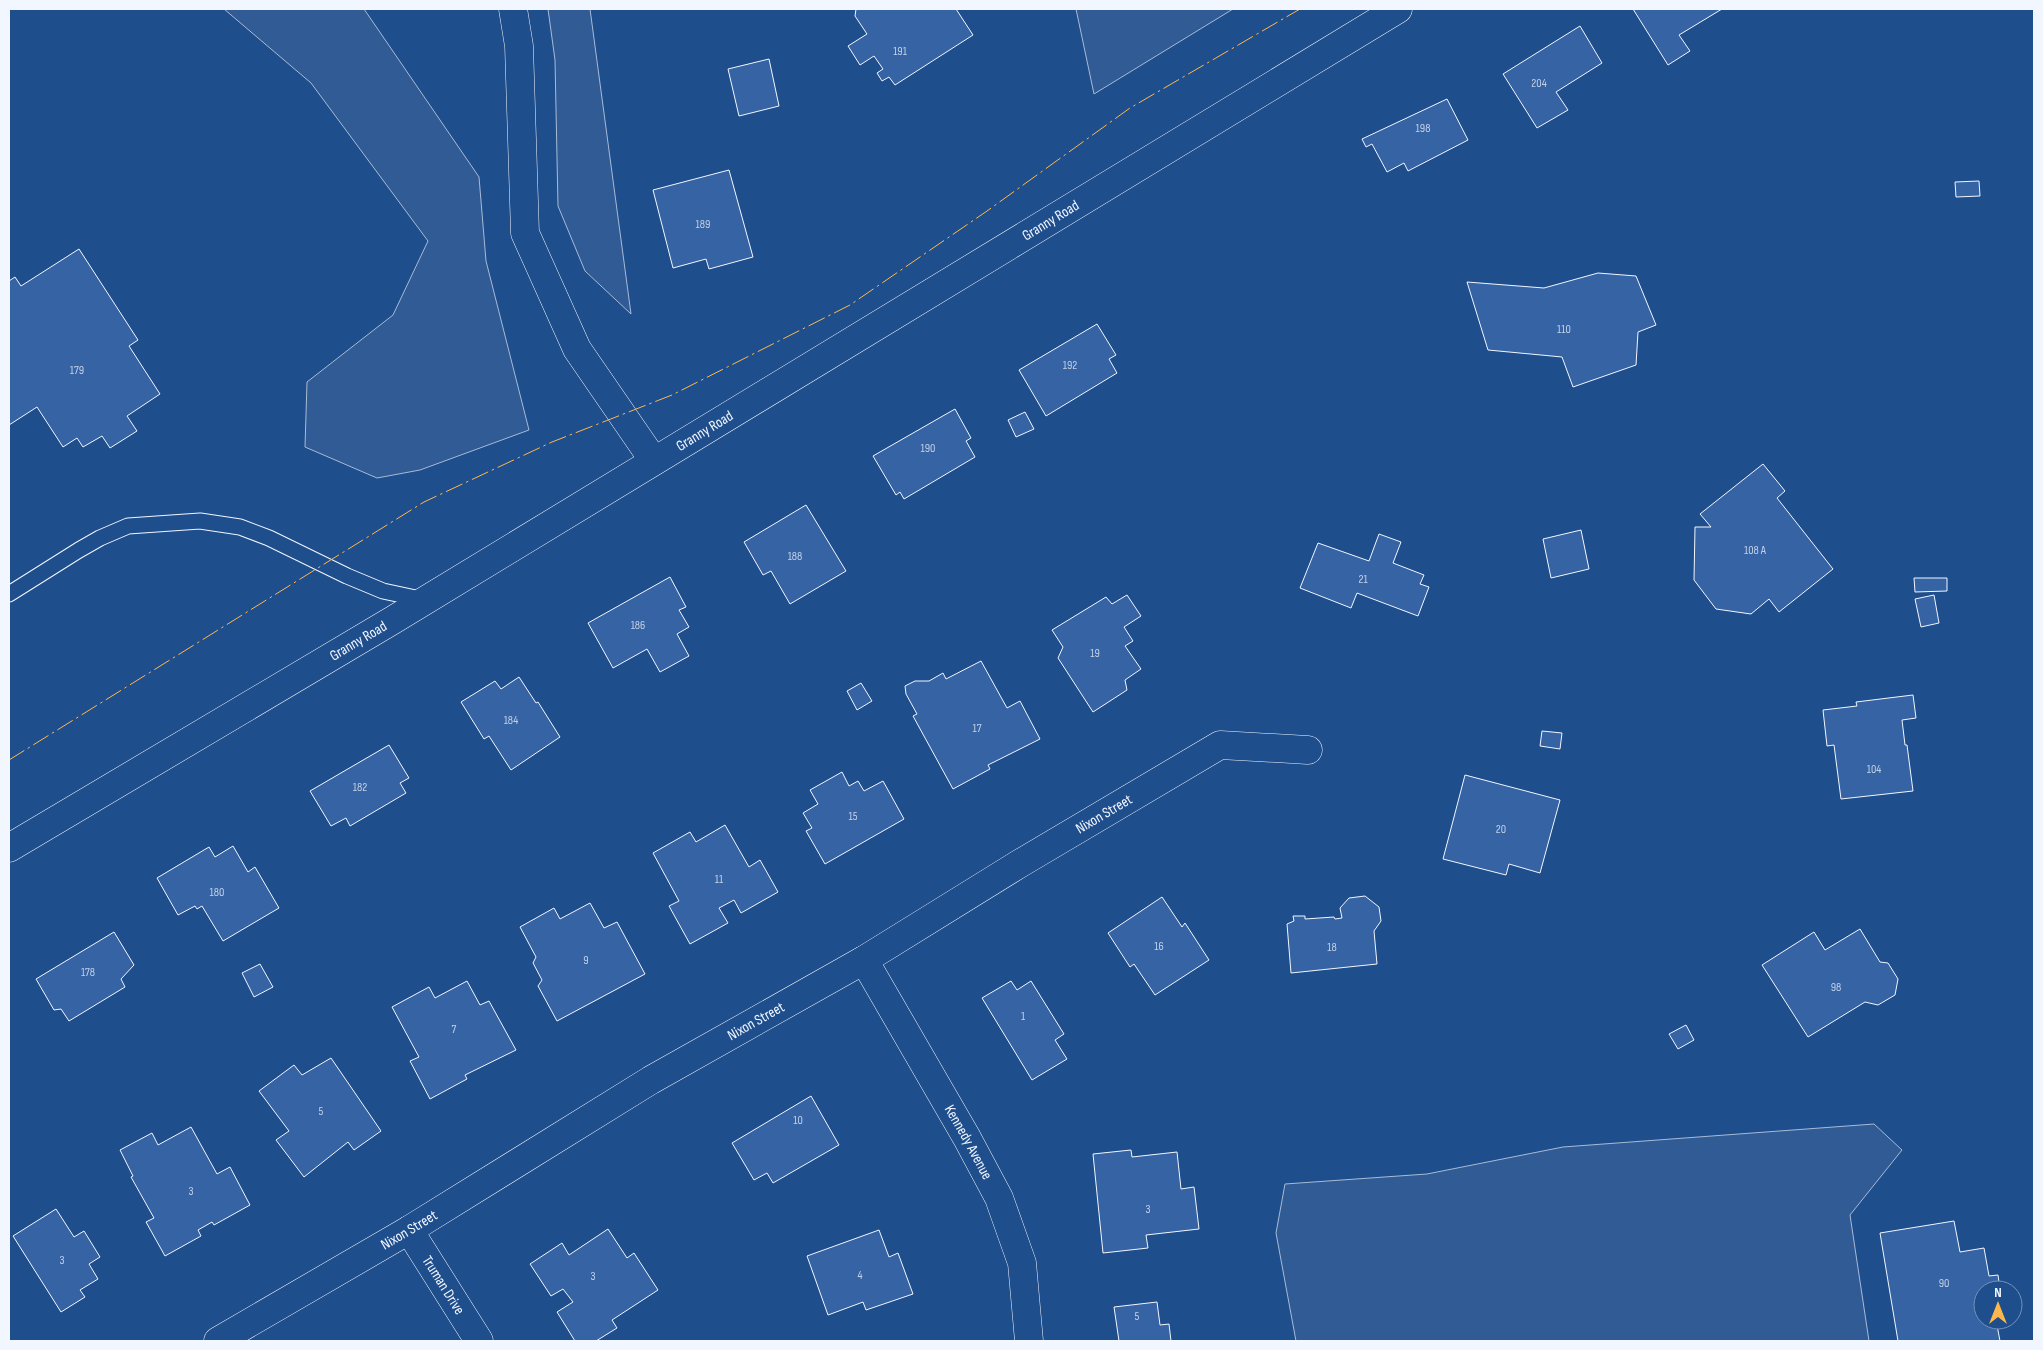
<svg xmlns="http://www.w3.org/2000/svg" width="2043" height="1350" viewBox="0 0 2043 1350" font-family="'Sofia Sans Condensed',sans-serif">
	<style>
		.built { fill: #305b95; stroke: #a8bbd7 }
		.building { fill: #3563a3; stroke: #f2f6ff }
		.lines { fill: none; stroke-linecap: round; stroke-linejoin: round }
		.service-casing { stroke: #f2f6ff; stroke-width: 17 }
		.minor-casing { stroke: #f2f6ff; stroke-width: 29 }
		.tertiary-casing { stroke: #f2f6ff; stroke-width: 29 }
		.service { stroke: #1f4e8c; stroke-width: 15 }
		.minor { stroke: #1f4e8c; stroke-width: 28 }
		.tertiary { stroke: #1f4e8c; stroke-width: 28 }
		.power { stroke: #ffb74d; stroke-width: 1; stroke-dasharray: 18 4 2.5 4; stroke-linecap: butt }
		.labels { text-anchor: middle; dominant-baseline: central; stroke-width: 4; stroke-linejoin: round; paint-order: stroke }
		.number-label { font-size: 12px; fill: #c3d1e8 }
		.street-label { font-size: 15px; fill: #f2f6ff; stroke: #1f4e8c }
	</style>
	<rect width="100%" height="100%" fill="#1f4e8c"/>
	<g class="built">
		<path d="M224 9H364L479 177 486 261 529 430 420 470 377 478 305 447 307 382 393 315 428 241 311 83Z"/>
		<path d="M548 9H590L631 314 585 271 558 206 555 60Z"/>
		<path d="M1076 9H1233L1094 94Z"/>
		<path d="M1874 1124 1902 1150 1850 1215 1869 1341H1296L1276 1233 1285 1184 1427 1174 1563 1147Z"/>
	</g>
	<g class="building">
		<path d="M856 9H956L973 35 895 85 889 77 882 81 877 73 883 69 874 56 860 65 848 46 867 34 855 16Z"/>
		<path d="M1633 9H1722L1679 35 1690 51 1668 65Z"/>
		<path d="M1580 26 1602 63 1556 92 1568 110 1537 128 1503 74Z"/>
		<path d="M769 59 779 106 739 116 728 69Z"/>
		<path d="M1447 99 1468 140 1408 171 1404 163 1387 172 1372 144 1366 147 1362 139Z"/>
		<path d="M729 170 753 257 709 269 706 259 673 268 653 190Z"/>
		<path d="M1979 181 1980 196 1956 197 1955 182Z"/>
		<path d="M79 249 138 340 129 346 160 394 127 416 137 431 110 448 102 436 83 447 77 438 63 447 37 407 9 425V281L15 277 21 286Z"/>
		<path d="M1598 273 1636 276 1656 325 1638 332 1636 365 1573 387 1562 357 1488 350 1467 282 1544 288Z"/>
		<path d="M1097 324 1116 355 1109 359 1117 373 1046 416 1019 370Z"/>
		<path d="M955 409 971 438 966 441 975 457 904 499 900 492 896 495 873 456Z"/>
		<path d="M1025 412 1034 429 1016 437 1008 420Z"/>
		<path d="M1763 464 1785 491 1777 498 1833 569 1779 612 1769 599 1751 614 1716 609 1694 580 1695 527H1711L1700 514Z"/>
		<path d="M806 505 846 571 790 604 771 571 763 575 744 542Z"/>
		<path d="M1581 530 1589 569 1551 578 1543 539Z"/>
		<path d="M1379 534 1401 542 1393 563 1424 575 1420 584 1429 587 1418 616 1357 593 1351 608 1300 588 1318 543 1369 561Z"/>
		<path d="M670 577 686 607 679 610 689 627 677 634 689 656 660 672 647 649 613 668 588 623Z"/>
		<path d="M1914 578H1947V591L1915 592Z"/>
		<path d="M1127 595 1141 616 1124 627 1133 641 1125 646 1141 669 1125 680 1127 690 1093 712 1058 658 1063 647 1052 630 1106 597 1112 604Z"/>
		<path d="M1934 595 1939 623 1921 627 1915 599Z"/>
		<path d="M981 661 1007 708 1020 701 1040 739 988 765 990 769 953 789 913 716 917 714 906 694 905 686 915 681H929L943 673 946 679Z"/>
		<path d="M519 677 536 703 538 702 560 737 511 770 489 736 484 739 461 702 495 681 501 689Z"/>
		<path d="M861 683 872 701 857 710 847 691Z"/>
		<path d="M1913 695 1916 718 1902 720 1905 745H1907L1913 791 1841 799 1834 745 1827 746 1823 710 1857 706 1856 702Z"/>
		<path d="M1542 731 1562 733 1560 749 1540 746Z"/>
		<path d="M389 745 409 778 400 783 406 793 350 826 346 818 331 826 310 791Z"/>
		<path d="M842 772 849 786 858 781 864 791 883 781 904 819 825 864 806 831 812 828 803 813 818 804 810 790Z"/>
		<path d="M1465 775 1560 800 1540 873 1509 864 1506 875 1443 859Z"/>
		<path d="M725 825 749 867 760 860 778 892 741 913 734 900 719 908 728 923 690 944 669 906 679 901 653 853 690 832 696 842Z"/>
		<path d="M233 846 248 872 255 867 279 908 223 941 202 906 197 909 195 906 178 915 157 878 209 847 215 857Z"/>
		<path d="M1365 896 1379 907 1381 921 1374 931 1377 964 1291 973 1287 924 1294 921 1293 916H1305V919L1334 917 1335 919 1342 918 1340 908 1349 898Z"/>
		<path d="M1162 897 1182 927 1185 923 1209 960 1155 995 1134 964 1130 967 1108 933Z"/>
		<path d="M590 903 604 928 617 922 645 974 557 1021 538 986 542 980 533 963 536 957 520 927 554 908 560 919Z"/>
		<path d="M1860 929 1880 962 1888 963 1898 979 1895 995 1878 1005 1865 1002 1808 1037 1762 965 1814 932 1825 950Z"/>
		<path d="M114 932 134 965 121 979 125 987 69 1021 61 1009 54 1010 36 979Z"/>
		<path d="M260 964 273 987 254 997 242 973Z"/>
		<path d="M467 981 480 1005 489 1001 516 1050 465 1075 467 1079 430 1099 410 1061 419 1057 392 1007 429 987 435 998Z"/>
		<path d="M1011 981 1017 990 1031 981 1064 1034 1055 1040 1067 1059 1032 1080 982 998Z"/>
		<path d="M1686 1025 1694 1040 1678 1049 1669 1034Z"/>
		<path d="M331 1058 381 1131 354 1150 348 1142 304 1177 276 1140 289 1131 259 1091 294 1065 302 1075Z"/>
		<path d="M811 1096 839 1145 773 1183 767 1173 754 1180 732 1143Z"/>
		<path d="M191 1127 217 1174 230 1167 250 1205 214 1225 212 1222 198 1230 201 1236 165 1256 146 1222 154 1218 131 1177 133 1176 120 1150 152 1133 158 1145Z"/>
		<path d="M1131 1150 1132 1157 1177 1152 1181 1189 1194 1187 1199 1229 1146 1235 1148 1248 1103 1253 1093 1154Z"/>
		<path d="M56 1209 74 1237 84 1231 100 1257 89 1264 98 1279 80 1290 85 1297 61 1312 13 1236Z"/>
		<path d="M1954 1221 1960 1252 1984 1248 1989 1276 1998 1275 2000 1290H1983V1320H1996L2000 1341H1898L1880 1233Z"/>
		<path d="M608 1229 627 1258 634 1253 658 1290 612 1320 617 1328 596 1341H575L557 1312 573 1302 563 1289 551 1296 530 1264 562 1243 569 1255Z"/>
		<path d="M879 1230 889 1257 898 1253 913 1294 866 1310 863 1302 828 1315 807 1256Z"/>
		<path d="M1157 1302 1160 1325 1169 1324 1171 1341H1119L1114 1307Z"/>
	</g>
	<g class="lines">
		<g class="service-casing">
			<path id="service" d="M9 594 79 550 100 538 128 526 200 521 240 527 269 538 347 576 383 591 425 600"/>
		</g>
		<g class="minor-casing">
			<g id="minor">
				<path d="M513 9 519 46 525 233 577 349 654 461"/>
				<path id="s1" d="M864 960 967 1138 999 1198 1022 1263 1029 1341"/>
				<path id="s2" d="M409 1230 479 1341"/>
				<path id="s3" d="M218 1341 409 1230 651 1080 864 960 1019 864 1220 745 1308 750"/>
			</g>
		</g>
		<g class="tertiary-casing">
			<g id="tertiary">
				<path id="s4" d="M9 848 393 620 1398 9"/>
			</g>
		</g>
		<use href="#service" class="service"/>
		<use href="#minor" class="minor"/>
		<use href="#tertiary" class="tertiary"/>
		<path class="power" d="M9 760 424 502 552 442 672 395 850 305 987 211 1130 108 1300 9"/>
	</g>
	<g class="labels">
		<g class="number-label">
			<text x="900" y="51">191</text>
			<text x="1539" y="83">204</text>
			<text x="1423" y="128">198</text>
			<text x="703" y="224">189</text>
			<text x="1564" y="329">110</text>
			<text x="1070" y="365">192</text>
			<text x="77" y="370">179</text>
			<text x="928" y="448">190</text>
			<text x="1755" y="550">108 A</text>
			<text x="795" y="556">188</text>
			<text x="1363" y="579">21</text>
			<text x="638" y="625">186</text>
			<text x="1095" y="653">19</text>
			<text x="511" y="720">184</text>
			<text x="977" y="728">17</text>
			<text x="1874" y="769">104</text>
			<text x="360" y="787">182</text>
			<text x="853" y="816">15</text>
			<text x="1501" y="829">20</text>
			<text x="719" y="879">11</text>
			<text x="217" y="892">180</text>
			<text x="1159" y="946">16</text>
			<text x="1332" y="947">18</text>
			<text x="586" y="960">9</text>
			<text x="88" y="972">178</text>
			<text x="1836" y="987">98</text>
			<text x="1023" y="1016">1</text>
			<text x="454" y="1029">7</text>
			<text x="321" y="1111">5</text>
			<text x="798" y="1120">10</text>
			<text x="191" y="1191">3</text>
			<text x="1148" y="1209">3</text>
			<text x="62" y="1260">3</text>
			<text x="860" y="1275">4</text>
			<text x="593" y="1276">3</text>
			<text x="1944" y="1283">90</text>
			<text x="1137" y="1316">5</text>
		</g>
		<g class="street-label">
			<text stroke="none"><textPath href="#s4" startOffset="1216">Granny Road</textPath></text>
			<text stroke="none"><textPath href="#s4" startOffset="811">Granny Road</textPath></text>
			<text stroke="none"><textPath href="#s4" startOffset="406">Granny Road</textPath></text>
			<text stroke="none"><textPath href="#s3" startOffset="1031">Nixon Street</textPath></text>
			<text stroke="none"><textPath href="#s3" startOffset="626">Nixon Street</textPath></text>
			<text stroke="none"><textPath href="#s1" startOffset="210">Kennedy Avenue</textPath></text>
			<text stroke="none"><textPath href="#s3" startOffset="221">Nixon Street</textPath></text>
			<text stroke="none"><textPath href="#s2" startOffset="65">Truman Drive</textPath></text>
		</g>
	</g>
	<rect width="2043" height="1350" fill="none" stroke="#f2f6ff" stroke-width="20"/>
	<g transform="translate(1998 1305)"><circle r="24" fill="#1f4e8c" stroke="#7391ba"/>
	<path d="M0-4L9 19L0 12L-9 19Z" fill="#ffb74d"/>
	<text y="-8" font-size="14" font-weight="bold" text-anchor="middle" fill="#f2f6ff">N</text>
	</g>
</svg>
